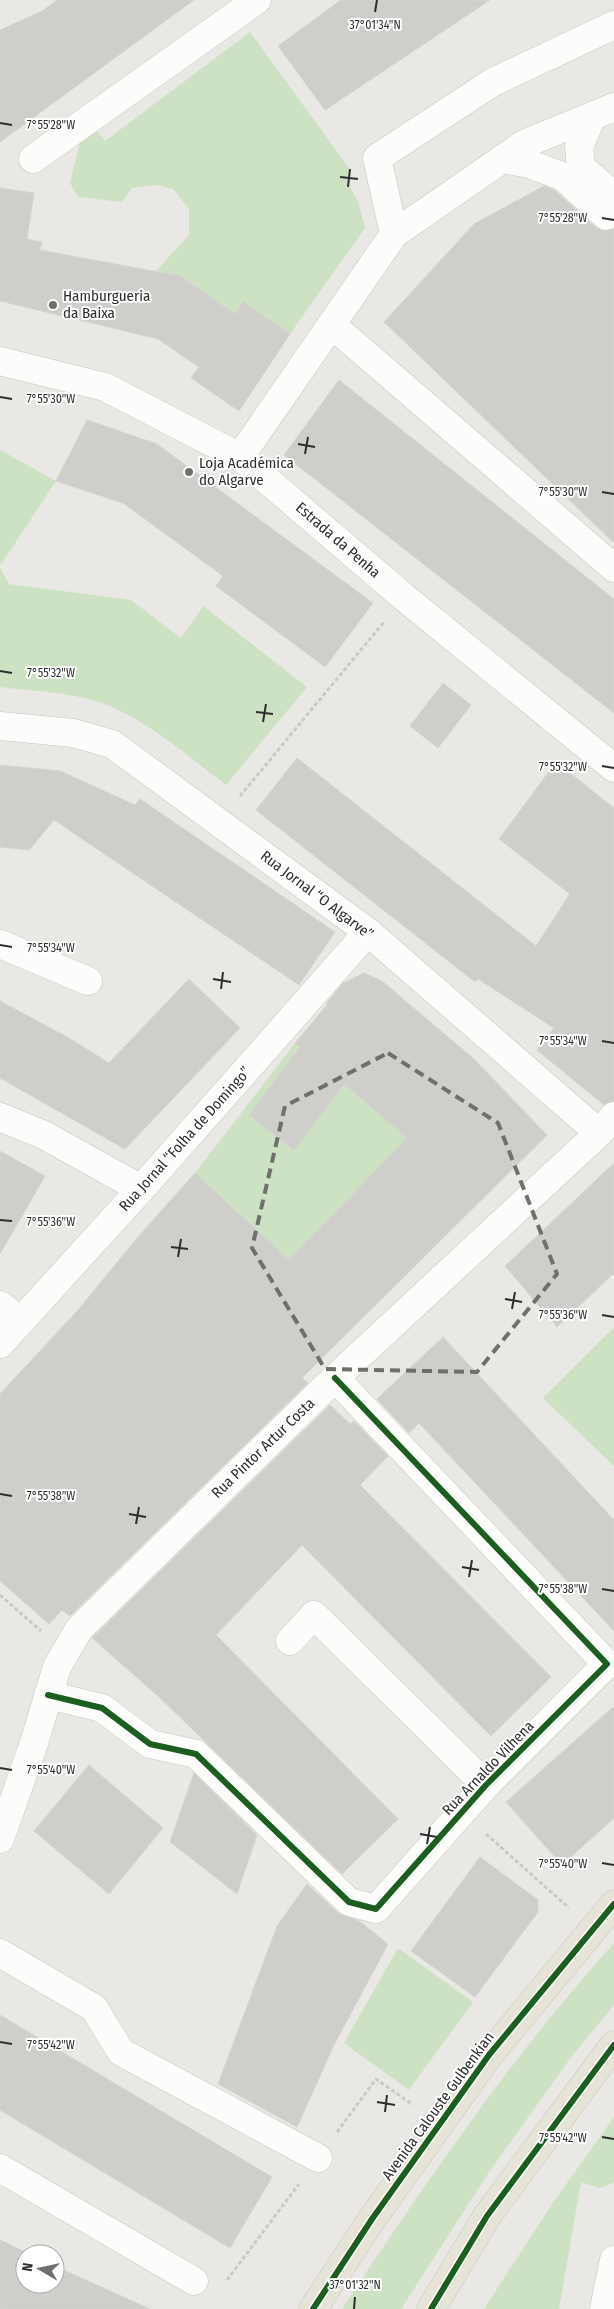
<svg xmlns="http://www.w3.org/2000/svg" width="614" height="2309" viewBox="0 0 614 2309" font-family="'Fira Sans Condensed',sans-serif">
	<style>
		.green { fill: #cde2c2 }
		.building { fill: #d0cecb; stroke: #d6d4d1 }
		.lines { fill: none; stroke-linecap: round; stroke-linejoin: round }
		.minor-casing { stroke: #c5c5c5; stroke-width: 29 }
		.major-casing { stroke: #c6c5c4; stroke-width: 29 }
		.path { stroke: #c9c9c8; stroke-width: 3; stroke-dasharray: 4 2.5; stroke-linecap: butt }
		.minor { stroke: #fcfcfb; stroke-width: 28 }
		.major { stroke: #e6e3d7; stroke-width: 28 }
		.cycleway-casing { stroke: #fff; stroke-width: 9 }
		.cycleway { stroke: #1b5e20; stroke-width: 6 }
		.marked { fill: none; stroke: #706f6e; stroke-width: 4; stroke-dasharray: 10 6; stroke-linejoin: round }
		.ticks { fill: none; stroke: #2e2e2e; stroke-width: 2 }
		.poi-dot { fill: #706f6e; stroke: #fff; stroke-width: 2 }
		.labels { text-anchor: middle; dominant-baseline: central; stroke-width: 4; stroke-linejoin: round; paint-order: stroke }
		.poi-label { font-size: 15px; fill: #2e2e2e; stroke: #fff; text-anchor: start }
		.street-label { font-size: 15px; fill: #2e2e2e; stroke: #fff }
		.ticks-label { font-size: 12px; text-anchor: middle; fill: #2e2e2e; stroke: #fff; stroke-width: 4; stroke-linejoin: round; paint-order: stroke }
	</style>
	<rect width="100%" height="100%" fill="#eae8e5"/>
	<g class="green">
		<path d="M250 32 349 168V185L358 201 365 228 290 334 243 301 235 314 180 276 156 271 189 235V209L173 189 157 185 132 188 122 202 78 197 70 183 81 138 94 128 105 141Z"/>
		<path d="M0 450 56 481 0 566Z"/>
		<path d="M0 568 9 584 131 600 181 638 203 606 307 687 226 785C187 756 148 720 102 703 70 692 33 691 0 687Z"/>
		<path d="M295 1043 407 1138 289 1261 195 1173Z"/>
		<path d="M614 1327V1466L543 1398Z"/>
		<path d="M614 1943V2005L572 2056 487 2175 401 2309H342C426 2182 512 2056 614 1943Z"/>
		<path d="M398 1948 473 2002 409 2090 344 2043Z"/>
		<path d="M614 2117V2183L599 2188 581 2182 559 2309H484L552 2204Z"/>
	</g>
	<g class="building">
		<path d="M57 0H194L0 142V30L42 11Z"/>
		<path d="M341 0H490L325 110 278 46Z"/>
		<path d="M544 186 554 190 596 228 603 231 614 229V543L384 322 474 224Z"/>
		<path d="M0 188 34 193 27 239 42 242 40 250 180 276 235 314 243 301 290 334 239 411 191 378 199 367 158 339 0 301Z"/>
		<path d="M339 380 614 599V713L284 455Z"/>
		<path d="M87 420 157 444 373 603 325 667 216 586 223 576 123 503 56 481Z"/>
		<path d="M443 683 471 705 438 748 410 726Z"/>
		<path d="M297 758 536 946 570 894 499 839 556 762 614 808V1101L604 1105 537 1050 554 1028 478 979 475 982 256 810Z"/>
		<path d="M0 765 60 771 135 805 140 799 335 932 299 985 54 820 29 850 0 847Z"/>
		<path d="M364 973 382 981 474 1059 547 1135 302 1378 308 1383 70 1616 62 1610 49 1624 0 1581V1394L78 1310 138 1237 195 1173 289 1260 407 1138 344 1084 294 1150 249 1115 300 1047 295 1043 327 1005 326 1004 343 983Z"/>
		<path d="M189 979 240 1028 125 1149 0 1078V1001L69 1038 109 1063Z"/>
		<path d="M0 1151 45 1176 0 1254Z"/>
		<path d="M614 1163V1273L557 1327 505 1266Z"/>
		<path d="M443 1337 614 1520V1631L419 1423 409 1433 377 1399Z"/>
		<path d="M330 1405 350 1424 354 1421 388 1456 360 1485 551 1677 491 1736 302 1545 216 1635 398 1819 342 1874 158 1696 92 1638Z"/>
		<path d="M614 1706V1818L562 1865 506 1802Z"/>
		<path d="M89 1765 163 1828 109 1894 34 1831Z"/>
		<path d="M194 1773 257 1835 237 1894 170 1842Z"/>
		<path d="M480 1857 538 1900V1912L475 1997 411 1951Z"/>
		<path d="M307 1884 338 1913 359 1921 388 1944 333 2047 297 2127 218 2084 277 1926Z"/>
		<path d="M0 2015 272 2177 230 2248 0 2110Z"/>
		<path d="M0 2240 30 2254H25V2284H55V2266L150 2309H0Z"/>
	</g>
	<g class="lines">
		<g class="minor-casing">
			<g id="minor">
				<path d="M592 116 579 147 581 167 614 196"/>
				<path d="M33 159 257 0"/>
				<path d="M502 159 529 164 562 176 606 216"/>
				<path d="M394 234 377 158 493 82 614 25"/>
				<path d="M332 325 614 568"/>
				<path d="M0 361 105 387 240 457 405 598 614 768"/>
				<path d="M240 457 394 234 524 144 614 107"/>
				<path d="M0 726 73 733 112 744 368 932 599 1133"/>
				<path d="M0 944 88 981"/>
				<path d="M0 1117 44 1135 141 1189"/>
				<path d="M0 1305 20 1321"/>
				<path d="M0 1344 141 1189 368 932"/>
				<path d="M290 1641 314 1615 486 1785"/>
				<path d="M48 1695 102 1708 150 1744 196 1754 349 1902 376 1909 486 1785 607 1664 335 1378"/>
				<path d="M0 1839 34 1743 57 1667 79 1629 335 1378 599 1133 614 1116"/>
				<path d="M0 1953 94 2008 121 2052 318 2158"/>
				<path d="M0 2168 194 2281"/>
				<path d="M604 2309 614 2260"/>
			</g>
		</g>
		<g class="major-casing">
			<g id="major">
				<path d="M313 2309 372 2219 489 2055 614 1904"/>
				<path d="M431 2309 487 2216 614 2045"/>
			</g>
		</g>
		<g class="path">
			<path d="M240 796 384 622"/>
			<path d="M0 1595 41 1631"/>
			<path d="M486 1834 569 1908"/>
			<path d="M337 2132 376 2079 413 2105"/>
			<path d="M227 2280 299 2184"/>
		</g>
		<use href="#minor" class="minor"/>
		<use href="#major" class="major"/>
		<g class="cycleway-casing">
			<g id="cycleway">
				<path d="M48 1695 102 1708 150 1744 196 1754 349 1902 376 1909 486 1785 607 1664 335 1378"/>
				<path d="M313 2309 372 2219 489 2055 614 1904"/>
				<path d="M431 2309 487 2216 614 2045"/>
			</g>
		</g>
		<use href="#cycleway" class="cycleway"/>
	</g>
	<path class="marked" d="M388 1053 498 1123 557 1274 477 1372 325 1369 252 1248 285 1106Z"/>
	<path class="ticks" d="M375 12 377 0M0 123 12 125M340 177 358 179M348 187 350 169M602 218 614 220M0 397 12 399M298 444 315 447M305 454 308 437M602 492 614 494M0 671 12 673M256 712 273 714M263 722 266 704M602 766 614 768M0 945 12 947M213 979 231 982M221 989 223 972M602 1041 614 1043M0 1220 12 1221M171 1247 188 1249M178 1257 181 1239M505 1299 522 1302M512 1309 515 1292M602 1315 614 1317M0 1494 12 1496M129 1514 146 1517M136 1524 139 1507M462 1567 479 1570M469 1577 472 1560M602 1589 614 1591M0 1768 12 1770M420 1834 437 1837M427 1844 430 1827M602 1863 614 1865M0 2042 12 2044M377 2102 395 2105M385 2112 387 2095M602 2137 614 2139M354 2309 355 2297"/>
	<g class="poi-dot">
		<circle cx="53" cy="305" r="5"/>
		<circle cx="189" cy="472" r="5"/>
	</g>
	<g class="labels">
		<g class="poi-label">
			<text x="63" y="296">Hamburgueria<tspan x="63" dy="17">da Baixa</tspan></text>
			<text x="199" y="463">Loja Académica<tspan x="199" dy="17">do Algarve</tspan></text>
		</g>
		<g class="street-label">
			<text transform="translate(338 540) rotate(41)">Estrada da Penha</text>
			<text transform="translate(317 895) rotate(37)">Rua Jornal “O Algarve”</text>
			<text transform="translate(185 1139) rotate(-48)">Rua Jornal “Folha de Domingo”</text>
			<text transform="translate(263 1448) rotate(-44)">Rua Pintor Artur Costa</text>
			<text transform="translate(488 1768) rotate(-46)">Rua Arnaldo Vilhena</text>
			<text transform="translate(438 2106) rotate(-54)">Avenida Calouste Gulbenkian</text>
		</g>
	</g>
	<g class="ticks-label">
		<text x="375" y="29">37°01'34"N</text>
		<text x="51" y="129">7°55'28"W</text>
		<text x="563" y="222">7°55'28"W</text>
		<text x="51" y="403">7°55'30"W</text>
		<text x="563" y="496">7°55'30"W</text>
		<text x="51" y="677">7°55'32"W</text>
		<text x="563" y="771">7°55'32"W</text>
		<text x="51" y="952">7°55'34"W</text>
		<text x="563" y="1045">7°55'34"W</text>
		<text x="51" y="1226">7°55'36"W</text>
		<text x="563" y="1319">7°55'36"W</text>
		<text x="51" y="1500">7°55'38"W</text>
		<text x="563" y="1593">7°55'38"W</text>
		<text x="51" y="1774">7°55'40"W</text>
		<text x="563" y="1868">7°55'40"W</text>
		<text x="51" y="2049">7°55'42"W</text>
		<text x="563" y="2142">7°55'42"W</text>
		<text x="355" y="2289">37°01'32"N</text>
	</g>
	<g transform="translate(40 2269) rotate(279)"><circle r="24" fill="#ffffff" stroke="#ababab"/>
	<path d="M0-4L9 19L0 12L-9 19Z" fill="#706f6e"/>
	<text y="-8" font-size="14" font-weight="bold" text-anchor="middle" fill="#2e2e2e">N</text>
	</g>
</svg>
